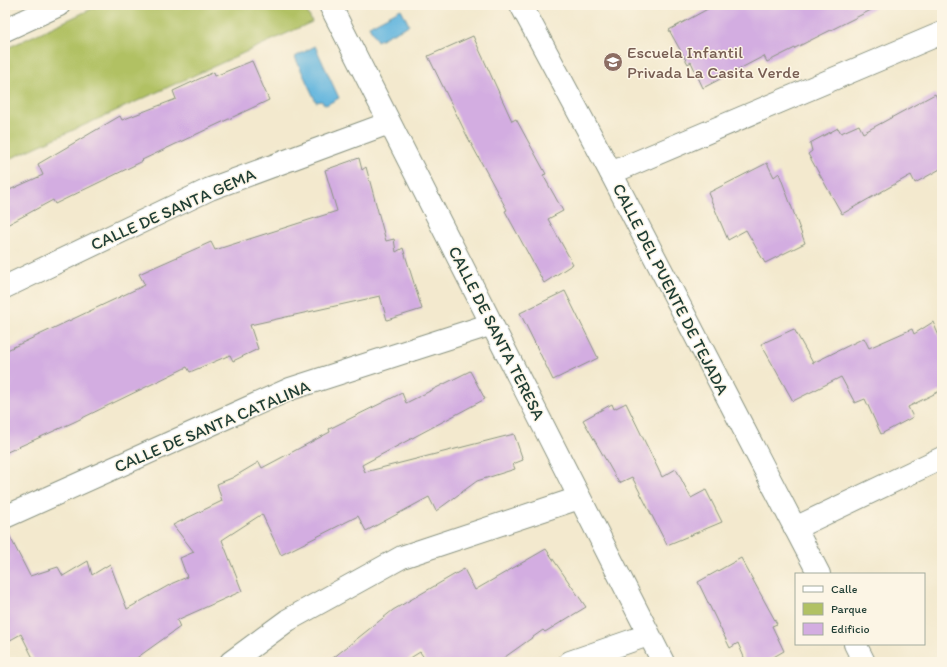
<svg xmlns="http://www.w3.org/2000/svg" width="947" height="667" viewBox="0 0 947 667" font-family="Itim,sans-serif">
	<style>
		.green { fill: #b1c163; stroke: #687f4c }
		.water { fill: #62b5de; stroke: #407989 }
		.building { fill: #d3ade1 }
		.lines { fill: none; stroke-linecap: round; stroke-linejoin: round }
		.street-casing { stroke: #899381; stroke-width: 24 }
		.street { stroke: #fff; stroke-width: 22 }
		.labels { text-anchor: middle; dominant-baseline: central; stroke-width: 3; stroke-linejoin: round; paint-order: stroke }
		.education-label { font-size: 17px; fill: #785e54; stroke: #fcf5e5; text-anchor: start }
		.street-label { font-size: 17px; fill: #1f3d34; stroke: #fcf5e5 }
	</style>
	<rect width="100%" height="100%" fill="#fcf5e5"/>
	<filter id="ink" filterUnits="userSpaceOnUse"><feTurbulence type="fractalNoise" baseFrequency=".025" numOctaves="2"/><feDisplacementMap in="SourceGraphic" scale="8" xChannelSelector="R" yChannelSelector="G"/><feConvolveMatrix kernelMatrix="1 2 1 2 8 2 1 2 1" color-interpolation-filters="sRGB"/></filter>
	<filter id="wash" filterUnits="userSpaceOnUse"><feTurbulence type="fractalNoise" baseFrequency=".012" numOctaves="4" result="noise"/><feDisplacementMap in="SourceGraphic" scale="16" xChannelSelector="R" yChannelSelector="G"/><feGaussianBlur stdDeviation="0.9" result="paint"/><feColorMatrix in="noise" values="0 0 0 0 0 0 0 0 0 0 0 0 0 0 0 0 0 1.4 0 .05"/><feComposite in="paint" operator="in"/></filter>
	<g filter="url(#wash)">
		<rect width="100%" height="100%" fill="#f3e9ce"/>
		<path class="green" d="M100 5H304L312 22 5 161V49Z"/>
		<g class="water">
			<path d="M401 9 409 25 377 41 369 26Z"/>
			<path d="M315 46 339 98 326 105 321 101 316 102 295 57Z"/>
		</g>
		<g id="blocks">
			<g class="building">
				<path d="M715 5H881L767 62 764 56 703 88 691 62 688 64 669 30Z"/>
				<path d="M473 36 512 121 516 119 546 174 543 175 563 211 548 219 573 264 544 283 505 211 507 210 467 136 428 56Z"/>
				<path d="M252 61 269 100 142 160 143 161 55 204 53 200 5 226V192L43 175 38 164 120 116 122 120 176 99 173 91 214 72 215 76Z"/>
				<path d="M935 94 942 108V168L915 183 911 175 842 214 808 154 812 151 810 143 838 128 841 133 859 125 863 133Z"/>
				<path d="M359 158 362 170 366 167 386 241 394 239 396 252 403 248 422 309 387 320 380 296 250 325 258 349 233 361 230 355 190 372 187 367 74 422 5 453V351L145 285 139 274 211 242 215 250 337 211 325 170Z"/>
				<path d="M767 163 774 177 779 173 805 243 765 263 746 230 728 240 708 193Z"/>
				<path d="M565 291 598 358 553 380 520 313Z"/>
				<path d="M933 322 942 343V390L908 407 913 417 881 434 865 399 855 403 841 377 793 401 761 344 794 329 813 363 864 338 869 348 912 329 914 334Z"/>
				<path d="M470 371 485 399 362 465 365 472 514 434 523 460 513 464 515 469 477 481 436 511 429 497 366 531 358 516 281 555 262 514 222 540 242 591 177 620 180 627 131 662H35L21 634 5 643V529H6L30 576 58 567 63 576 88 561 92 575 110 564 127 609 173 583 187 577 180 558 194 552 173 525 222 501 217 484 232 478 259 462 262 468 330 432 329 429 402 393 406 403Z"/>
				<path d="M626 403 662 477 676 469 691 498 706 490 722 522 667 545 632 477 619 483 583 420 612 404 614 409Z"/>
				<path d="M546 549 586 607 545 632 543 630 498 662H427L420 652 404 662H328L393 610 464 569 475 590Z"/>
				<path d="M741 558 777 624 772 626 784 651 765 662H746L738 643 730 648 698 582Z"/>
			</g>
		</g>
	</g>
	<g filter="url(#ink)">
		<use href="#blocks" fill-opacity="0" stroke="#899381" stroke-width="1"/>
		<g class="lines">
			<g class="street-casing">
				<g id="street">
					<path d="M330 5 663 662"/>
					<path d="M521 5 611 173 819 574"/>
					<path d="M5 30 59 5"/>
					<path d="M611 173 942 33"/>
					<path d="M5 287 210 189 389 123"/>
					<path d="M5 517 290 389 492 324"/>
					<path d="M795 528 942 458"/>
					<path d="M855 644 864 662"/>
					<path d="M231 662 288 620 402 557 579 498"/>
					<path d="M570 662 648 635"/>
				</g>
			</g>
			<use href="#street" class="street"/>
		</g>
	</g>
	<defs>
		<g id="school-disc" transform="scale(1)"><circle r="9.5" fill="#8d6e63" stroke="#fcf5e5"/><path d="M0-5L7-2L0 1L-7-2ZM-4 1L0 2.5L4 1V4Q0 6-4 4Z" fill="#fff"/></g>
	</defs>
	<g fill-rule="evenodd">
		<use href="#school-disc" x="613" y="62"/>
	</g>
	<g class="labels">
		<g class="education-label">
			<text x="627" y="52">Escuela Infantil<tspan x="627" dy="20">Privada La Casita Verde</tspan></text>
		</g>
		<g class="street-label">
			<text transform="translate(173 209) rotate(-24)">CALLE DE SANTA GEMA</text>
			<text transform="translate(671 289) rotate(63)">CALLE DEL PUENTE DE TEJADA</text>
			<text transform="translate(497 333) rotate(63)">CALLE DE SANTA TERESA</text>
			<text transform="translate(212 426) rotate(-23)">CALLE DE SANTA CATALINA</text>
		</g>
	</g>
	<rect width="947" height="667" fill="none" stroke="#fcf5e5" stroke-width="20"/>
	<rect x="795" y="573" width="130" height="72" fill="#fcf5e5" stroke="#a4ab9e"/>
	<rect x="803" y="586" width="20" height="6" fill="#ffffff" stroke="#a4ab9e"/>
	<text x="831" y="593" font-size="12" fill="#1f3d34">Calle</text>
	<rect x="803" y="603" width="20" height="12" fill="#b1c163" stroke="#a4ab9e"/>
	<text x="831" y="613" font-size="12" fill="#1f3d34">Parque</text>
	<rect x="803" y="623" width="20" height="12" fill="#d3ade1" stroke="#a4ab9e"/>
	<text x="831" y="633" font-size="12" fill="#1f3d34">Edificio</text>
</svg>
